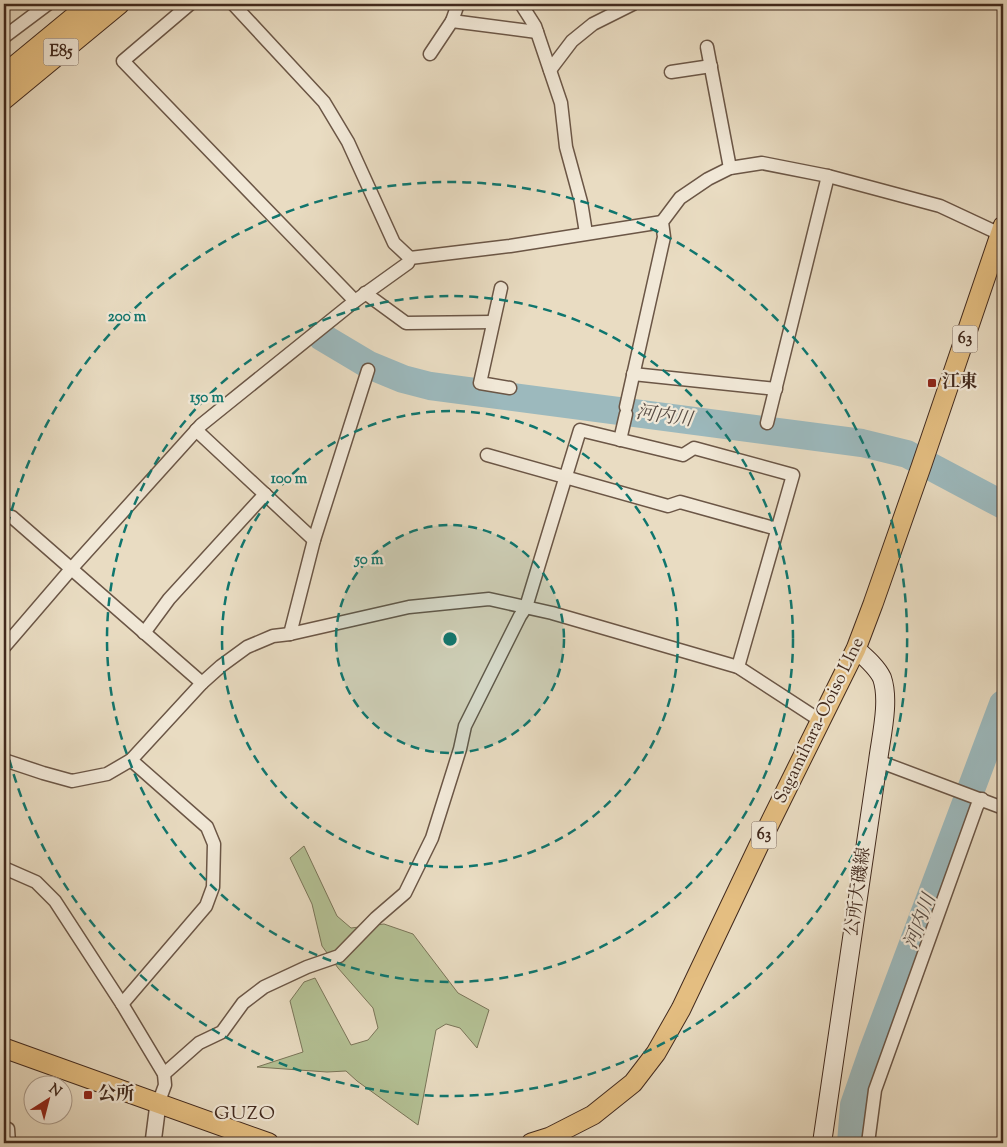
<svg xmlns="http://www.w3.org/2000/svg" width="1007" height="1147" viewBox="0 0 1007 1147" font-family="'Sorts Mill Goudy','Noto Serif JP',serif">
	<style>
		.green { fill: #b4c195; stroke: #7a7559 }
		.lines { fill: none; stroke-linecap: round; stroke-linejoin: round }
		.river { stroke: #9cb9bd; stroke-width: 28 }
		.minor-casing { stroke: #6b5646; stroke-width: 15 }
		.tertiary-casing { stroke: #6b5646; stroke-width: 18 }
		.secondary-casing { stroke: #41291d; stroke-width: 20 }
		.primary-casing { stroke: #41291d; stroke-width: 21 }
		.trunk-casing { stroke: #41291d; stroke-width: 22 }
		.minor { stroke: #f1e8d7; stroke-width: 12 }
		.tertiary { stroke: #f1e8d7; stroke-width: 15 }
		.secondary { stroke: #f1e8d7; stroke-width: 18 }
		.primary { stroke: #e4be81; stroke-width: 19 }
		.trunk { stroke: #e4be81; stroke-width: 20 }
		.ring { fill: none; stroke: #0f766e; stroke-width: 2.5; stroke-dasharray: 9 6 }
		.poi-dot { fill: #8f2418; stroke: #f1e8d7; stroke-width: 2 }
		.labels { text-anchor: middle; dominant-baseline: central; stroke-width: 4.5; stroke-linejoin: round; paint-order: stroke }
		.shield { fill: #f1e8d7; stroke: #766255; stroke-width: 1 }
		.shield-label { font-size: 16px; font-weight: bold; fill: #41291d }
		.poi-label { font-size: 18px; font-weight: bold; fill: #41291d; stroke: #f1e8d7; text-anchor: start }
		.street-label { font-size: 18px; fill: #41291d; stroke: #f1e8d7 }
		.water-label { font-size: 19px; font-style: italic; fill: #584d45; stroke: #f1e8d7 }
		.neighbourhood-label { font-size: 19px; letter-spacing: 1px; fill: #41291d; stroke: #f1e8d7 }
		.centre { fill: #0f766e; stroke: #f1e8d7; stroke-width: 2.5 }
		.ring-label { font-size: 15px; text-anchor: middle; font-weight: bold; fill: #0f766e; stroke: #f1e8d7; stroke-width: 4.5; stroke-linejoin: round; paint-order: stroke }
	</style>
	<rect width="100%" height="100%" fill="#e9dcc2"/>
	<filter id="stains"><feTurbulence type="fractalNoise" baseFrequency=".004" numOctaves="4"/><feColorMatrix values="0 0 0 0 .2 0 0 0 0 .09 0 0 0 0 .02 0 0 0 .5 -.17"/></filter>
	<radialGradient id="worn" r=".72"><stop offset=".6" stop-color="#630" stop-opacity="0"/><stop offset="1" stop-color="#630" stop-opacity=".3"/></radialGradient>
	<path class="green" d="M304 846 337 916 351 928 384 924 413 934 458 993 489 1010 477 1048 460 1028 446 1024 436 1030 418 1125 357 1081 346 1071 327 1072 257 1067 303 1052 290 1001 304 982 315 978 351 1045 368 1040 378 1028 373 1008 338 968 322 946 312 904 290 858Z"/>
	<g class="lines">
		<g class="river">
			<path d="M322 337 369 365 403 379 430 386 862 443 907 454 1003 505"/>
			<path d="M851 1143 854 1105 872 1053 1003 704"/>
		</g>
		<g class="minor-casing">
			<g id="minor">
				<path d="M190 4 123 61 355 301"/>
				<path d="M233 4 324 102 348 142 394 243 410 258"/>
				<path d="M521 4 535 26 561 103 566 147 581 202 586 233"/>
				<path d="M452 21 458 4"/>
				<path d="M4 37 48 4"/>
				<path d="M707 47 730 168"/>
				<path d="M430 54 452 21 537 32"/>
				<path d="M550 70 572 41 593 24 633 4"/>
				<path d="M671 72 711 66"/>
				<path d="M410 258 510 246 662 222"/>
				<path d="M501 288 480 383 510 388"/>
				<path d="M365 293 406 323 493 322"/>
				<path d="M633 374 776 389"/>
				<path d="M626 407 664 237 662 222 680 198 708 179 730 168 762 163 828 176 940 206 1000 234 1003 237"/>
				<path d="M767 423 828 176"/>
				<path d="M196 430 314 540"/>
				<path d="M620 440 626 414"/>
				<path d="M487 455 668 506 680 502 777 529"/>
				<path d="M4 514 12 517 202 683"/>
				<path d="M144 633 169 599 265 494"/>
				<path d="M290 634 314 540 368 370"/>
				<path d="M4 647 72 568 201 425 355 301 408 263 410 258"/>
				<path d="M4 760 43 773 72 781 107 774 131 760 202 683 221 666 247 647 273 636 290 634 409 607 489 599 552 613 738 667 821 721"/>
				<path d="M878 761 1003 808"/>
				<path d="M4 868 36 882 55 901 122 1004 164 1074 165 1085 158 1104"/>
				<path d="M122 1004 206 906 213 887 214 844 207 827 131 760"/>
				<path d="M164 1074 199 1043 222 1032 243 1003 264 987 307 967 339 956 376 918 405 893 432 838 460 749 465 726 520 616 526 607 580 430 683 455 694 448 793 475 738 667"/>
				<path d="M4 1127 8 1129 9 1143"/>
				<path d="M868 1143 875 1090 977 806 982 799"/>
			</g>
		</g>
		<g class="tertiary-casing">
			<path id="tertiary" d="M153 1143 158 1104"/>
		</g>
		<g class="secondary-casing">
			<path id="secondary" d="M822 1143 878 761C881 737 890 701 882 678 877 667 865 657 856 649"/>
		</g>
		<g class="primary-casing">
			<g id="primary">
				<path d="M4 1048 269 1143"/>
				<path d="M531 1143 550 1137 593 1115 633 1083 656 1053 681 1009 759 845 856 649 873 604 921 467 1003 226"/>
			</g>
		</g>
		<g class="trunk-casing">
			<g id="trunk">
				<path d="M4 75 90 4"/>
				<path d="M4 99 119 4"/>
			</g>
		</g>
		<use href="#minor" class="minor"/>
		<use href="#tertiary" class="tertiary"/>
		<use href="#secondary" class="secondary"/>
		<use href="#primary" class="primary"/>
		<use href="#trunk" class="trunk"/>
	</g>
	<circle cx="450" cy="639" r="114" fill="#0f766e" fill-opacity=".12"/>
	<g class="ring">
		<circle cx="450" cy="639" r="114"/>
		<circle cx="450" cy="639" r="228"/>
		<circle cx="450" cy="639" r="343"/>
		<path d="M4 540A457 457 0 1 1 4 738"/>
	</g>
	<g class="poi-dot">
		<rect x="927" y="378" width="10" height="10" rx="2.5"/>
		<rect x="83" y="1090" width="10" height="10" rx="2.5"/>
	</g>
	<g class="labels">
		<g class="shield">
			<rect x="43.5" y="38.5" width="35" height="27" rx="4"/>
			<rect x="952.5" y="325.5" width="25" height="27" rx="4"/>
			<rect x="751.5" y="821.5" width="25" height="27" rx="4"/>
		</g>
		<g class="shield-label">
			<text x="61" y="52">E85</text>
			<text x="965" y="339">63</text>
			<text x="764" y="835">63</text>
		</g>
		<g class="poi-label">
			<text x="942" y="383">江東</text>
			<text x="98" y="1095">公所</text>
		</g>
		<g class="street-label">
			<text transform="translate(820 721) rotate(-64)">Sagamihara-Ooiso LIne</text>
			<text transform="translate(859 892) rotate(-82)">公所大磯線</text>
		</g>
		<g class="water-label">
			<text transform="translate(664 417) rotate(8)">河内川</text>
			<text transform="translate(921 922) rotate(-69)">河内川</text>
		</g>
		<g class="neighbourhood-label">
			<text x="245" y="1114">GUZO</text>
		</g>
	</g>
	<circle cx="450" cy="639" r="8" class="centre"/>
	<g class="ring-label">
		<text x="127" y="321">200 m</text>
		<text x="207" y="402">150 m</text>
		<text x="289" y="483">100 m</text>
		<text x="369" y="564">50 m</text>
	</g>
	<rect width="1007" height="1147" fill="none" stroke="#e9dcc2" stroke-width="20"/>
	<rect x="5" y="5" width="997" height="1137" fill="none" stroke="#41291d" stroke-width="2.5"/>
	<rect x="10" y="10" width="987" height="1127" fill="none" stroke="#41291d"/>
	<g transform="translate(48 1100) rotate(36)"><circle r="24" fill="#f1e8d7" stroke="#ab9c8d"/>
	<path d="M0-4L9 19L0 12L-9 19Z" fill="#8f2418"/>
	<text y="-8" font-size="14" font-weight="bold" text-anchor="middle" fill="#41291d">N</text>
	</g>
	<rect width="100%" height="100%" filter="url(#stains)"/>
	<rect width="100%" height="100%" fill="url(#worn)"/>
</svg>
